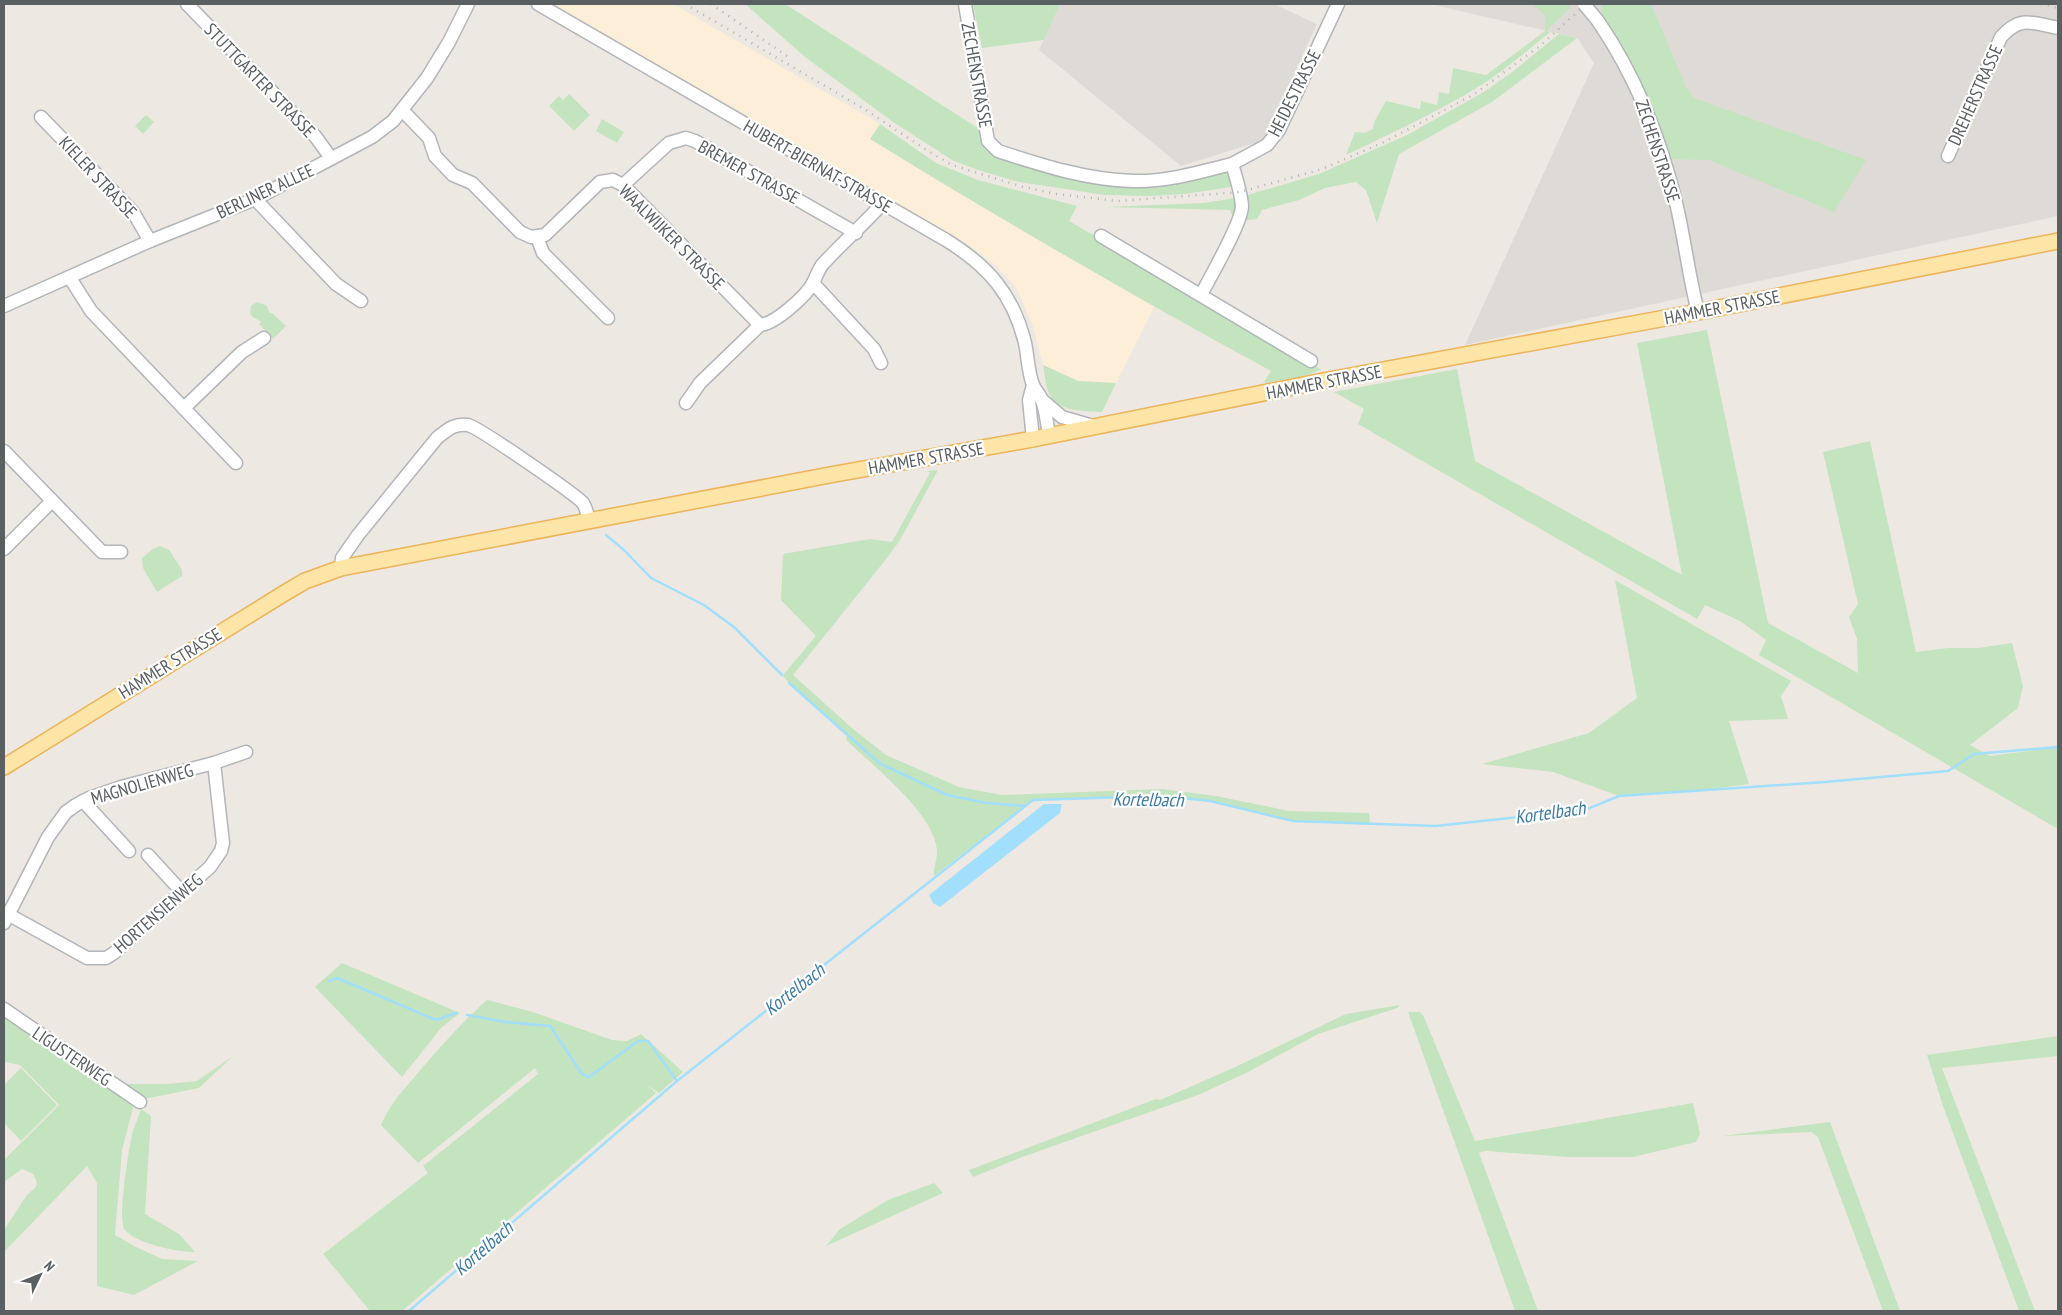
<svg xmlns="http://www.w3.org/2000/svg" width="2062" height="1315" viewBox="0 0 2062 1315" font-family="'PT Sans Narrow',sans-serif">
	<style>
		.commercial { fill: #fdefd7 }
		.industrial { fill: #dedbd6 }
		.green { fill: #c3e4be }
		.water { fill: #a2dffd }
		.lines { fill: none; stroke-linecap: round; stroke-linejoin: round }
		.stream { stroke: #a2dffd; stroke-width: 2.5 }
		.minor-casing { stroke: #b2b5b9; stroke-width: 15 }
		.major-casing { stroke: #edb35a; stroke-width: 18 }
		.minor { stroke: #fff; stroke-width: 12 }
		.major { stroke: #fde5a7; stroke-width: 15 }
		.rail { stroke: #b1b2b2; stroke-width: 2.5; stroke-dasharray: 1 6; stroke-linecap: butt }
		.minor-bridge-casing { stroke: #b2b5b9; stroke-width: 15; stroke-linecap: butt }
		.minor-bridge { stroke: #fff; stroke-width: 12 }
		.labels { text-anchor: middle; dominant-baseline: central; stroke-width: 4.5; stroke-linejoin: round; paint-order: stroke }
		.street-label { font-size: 18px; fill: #5a5f62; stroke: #fff }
		.water-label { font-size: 19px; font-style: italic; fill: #3d7ba5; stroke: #fff }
	</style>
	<rect width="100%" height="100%" fill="#ede9e2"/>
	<path class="commercial" d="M548 4H673L880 124 871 139 936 180 1154 307 1116 383 1078 381 1043 365 1033 326 1016 287 993 263 966 244Z"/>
	<g class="industrial">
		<path d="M1060 4H1274L1317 24 1264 140 1181 166 1039 50Z"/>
		<path d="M1430 4H2058V216L1465 345 1594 63 1577 38Z"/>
	</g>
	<g class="green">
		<path d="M745 4H785L981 130 998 151 1133 181 1232 164 1238 186 1184 194 1149 196 1105 195 1019 182 978 170 952 160 893 122 805 57Z"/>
		<path d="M973 4H1060L1044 40 982 48Z"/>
		<path d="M1532 4H1570L1569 9 1546 31 1550 32C1528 50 1506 69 1483 84 1439 111 1392 133 1346 155L1355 132 1365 133 1373 129 1374 122 1386 101 1420 109 1421 101 1437 105 1439 92 1449 94 1453 68 1486 75 1545 31V15Z"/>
		<path d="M1603 4H1651L1686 87 1694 98 1866 160 1834 212 1709 160 1665 159 1598 21Z"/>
		<path d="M1559 34 1577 38 1492 102 1399 154 1377 223 1366 190 1356 182 1325 188 1299 200 1262 210 1257 219 1238 221 1234 220 1230 210 1106 207 1204 203 1241 197 1319 174 1407 135 1484 92 1511 73Z"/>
		<path d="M569 94 590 115 574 131 549 106 559 96 563 100Z"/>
		<path d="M146 115 154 122 143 134 135 126Z"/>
		<path d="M602 119 624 132 617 143 596 131Z"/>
		<path d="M880 124 936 163 978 180 1077 206 1069 221 1311 361 1321 370 1304 376 1266 383 1264 382 1271 371C1135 297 1002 220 870 139Z"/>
		<path d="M257 302 266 305 270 313H272L286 326 273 339 259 324 261 322C257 318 253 319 250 314L251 306Z"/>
		<path d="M1707 330 1768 623 1858 673 1857 639 1849 617 1858 604 1823 452 1870 441 1916 652 1948 648H1978L2012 643 2023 686 2018 708 1970 745 1990 756 2058 747V829L1759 655 1766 640 1740 621 1705 605 1697 619 1358 424 1364 409 1334 392 1457 369 1475 461 1682 575 1637 343Z"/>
		<path d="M1043 365 1078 381 1116 383 1102 412C1084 411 1057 412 1049 393 1045 385 1045 374 1043 365Z"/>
		<path d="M938 470 900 540 887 558 793 675 853 729 886 755 959 787 1002 795 1162 789 1216 796 1289 811 1369 813 1370 825 1293 821 1210 801 1163 796 1033 800 934 876C933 867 938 858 937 850 934 813 872 765 846 740L847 735 789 683 782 675 784 677 783 675 816 636 781 600 783 554 870 539 892 542 930 473 928 471Z"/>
		<path d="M160 546 169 550 182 570V576L157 592 143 568 142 558 153 549Z"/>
		<path d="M1615 580 1791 681 1781 696 1788 719 1729 721 1749 784 1704 790 1619 796 1553 772 1482 764 1589 733 1637 698Z"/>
		<path d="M342 963 460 1013 441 1028 402 1077 315 987Z"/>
		<path d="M487 1000 533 1012 612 1040 627 1041 641 1034 683 1072 659 1093 647 1085 656 1093 402 1311H370L323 1254 428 1173 423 1166 538 1074 535 1068 418 1163 381 1125C390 1103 407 1086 422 1068 443 1044 463 1021 487 1000Z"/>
		<path d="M1400 1005 1397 1008 1318 1034 1246 1073 1198 1095 1022 1157 973 1177 969 1170 1156 1099 1160 1100 1231 1069 1346 1014Z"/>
		<path d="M1408 1012H1420L1424 1017 1475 1141 1693 1103 1700 1134 1696 1142 1633 1157H1567L1485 1151 1479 1153 1538 1311H1515Z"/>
		<path d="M4 1014 134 1104 122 1150 115 1235 136 1247 162 1259 198 1261 134 1295 97 1286V1183L87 1166 4 1252V1230L26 1196 36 1187 37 1182 33 1174 22 1169 4 1182V1160L59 1105 20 1065 4 1062Z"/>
		<path d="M2058 1036V1056L1942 1068 2035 1311H2019L1943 1106 1927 1055Z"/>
		<path d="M233 1056 199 1088 144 1099 120 1084H168L197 1081Z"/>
		<path d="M21 1068 57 1105 21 1141 4 1123V1085Z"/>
		<path d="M141 1109 151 1116 145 1214 179 1234 195 1252C178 1252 136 1244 125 1230 117 1220 129 1146 133 1131 135 1124 139 1116 141 1109Z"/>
		<path d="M1829 1122H1830L1900 1311H1883L1818 1137 1811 1132 1722 1136Z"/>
		<path d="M934 1183 943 1193 826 1246 840 1229 888 1200Z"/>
	</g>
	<path class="water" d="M1044 804H1062L1060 813 940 907 933 903 929 895Z"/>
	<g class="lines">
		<g class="stream">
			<path d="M606 535 624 550 651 578 704 605 734 627 782 675"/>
			<path d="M789 683 879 763 947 795 986 803 1024 806"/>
			<path d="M329 981 337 978 436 1020 456 1013"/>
			<path d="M467 1015 505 1022 550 1026 582 1074 589 1077 638 1041H648L677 1081"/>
			<path d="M409 1311 677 1081 1033 800 1163 796 1210 801 1293 821 1436 826 1585 810 1619 796 1825 782 1948 771 1974 754 2058 747"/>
		</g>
		<g class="minor-casing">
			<g id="minor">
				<path d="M187 4 315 136 331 158"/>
				<path d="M538 4 946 240C988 266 1013 294 1025 343 1028 357 1028 372 1033 385 1035 390 1039 393 1041 398 1046 409 1047 424 1049 436"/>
				<path d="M965 4 988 141 998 151C1041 165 1087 180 1133 181 1166 182 1200 172 1232 164 1236 177 1241 192 1242 206 1242 223 1210 277 1201 295"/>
				<path d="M1598 21C1637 78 1661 139 1677 207 1685 242 1689 277 1698 312"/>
				<path d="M402 110 429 138 435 156 453 175 472 183 520 232 531 237 545 235 600 182 613 180 623 185 760 325C775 324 806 296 813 283 816 277 818 271 822 265 841 244 863 225 882 204"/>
				<path d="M41 117 133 212 150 241"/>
				<path d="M1948 156 2001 37C2021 15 2032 23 2058 28"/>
				<path d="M1232 164 1267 145 1279 130 1338 4"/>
				<path d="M623 185 669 143 686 138 695 141 856 233"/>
				<path d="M255 199 336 284 361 301"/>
				<path d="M1101 236 1311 361"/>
				<path d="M537 237 543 253 608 318"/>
				<path d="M70 278 91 311 236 463"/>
				<path d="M813 283 874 349 881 363"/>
				<path d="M4 306 150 241 255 199 372 137 393 121 427 78 449 42 468 4"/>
				<path d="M1033 385 1029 400 1033 439"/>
				<path d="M1041 399 1062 417 1093 426"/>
				<path d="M686 403 700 383 760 325"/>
				<path d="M184 408 242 352 264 338"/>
				<path d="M4 451 102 552H121"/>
				<path d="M4 549 52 501"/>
				<path d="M341 568 342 558 358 535 437 438C447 430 454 423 468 425 478 427 575 494 583 503 586 508 588 516 589 522"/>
				<path d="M83 801 129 851"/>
				<path d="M148 855 182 892"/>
				<path d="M4 912 87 958H106L114 953 210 867 221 851 223 843 214 763"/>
				<path d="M4 923 48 837 66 812 76 805 89 798 121 787 214 763 246 752"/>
				<path d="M4 1009 140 1102"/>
			</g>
		</g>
		<g class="major-casing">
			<path id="major" d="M4 767 283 594 305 581 341 568 835 474 1033 439 1323 381 1698 312 2058 241"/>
		</g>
		<use href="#minor" class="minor"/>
		<use href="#major" class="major"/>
		<g class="rail">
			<path d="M685 4 866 110 928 151 952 165 1020 186 1056 194 1118 201 1240 192 1322 169 1382 143 1473 95 1540 46 1586 4"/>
			<path d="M711 4 787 56"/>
			<path d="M2041 4 2058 8"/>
		</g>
		<g class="minor-bridge-casing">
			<path id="minor-bridge" d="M1584 4 1598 21"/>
		</g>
		<use href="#minor-bridge" class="minor-bridge"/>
	</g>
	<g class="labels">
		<g class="street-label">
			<text transform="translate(977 75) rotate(80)">ZECHENSTRASSE</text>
			<text transform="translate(260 80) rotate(46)">STUTTGARTER STRASSE</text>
			<text transform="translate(1294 93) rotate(-63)">HEIDESTRASSE</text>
			<text transform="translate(1975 95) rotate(-66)">DREHERSTRASSE</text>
			<text transform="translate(1658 151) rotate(72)">ZECHENSTRASSE</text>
			<text transform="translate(818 166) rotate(30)">HUBERT-BIERNAT-STRASSE</text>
			<text transform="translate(749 172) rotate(29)">BREMER STRASSE</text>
			<text transform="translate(98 177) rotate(47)">KIELER STRASSE</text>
			<text transform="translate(265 191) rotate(-25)">BERLINER ALLEE</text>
			<text transform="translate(672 237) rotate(45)">WAALWIJKER STRASSE</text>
			<text transform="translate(1722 307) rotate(-11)">HAMMER STRASSE</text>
			<text transform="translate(1324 382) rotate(-11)">HAMMER STRASSE</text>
			<text transform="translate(926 458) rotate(-10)">HAMMER STRASSE</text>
			<text transform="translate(170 663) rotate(-32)">HAMMER STRASSE</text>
			<text transform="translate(142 784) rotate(-16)">MAGNOLIENWEG</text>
			<text transform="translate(158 913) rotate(-41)">HORTENSIENWEG</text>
			<text transform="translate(72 1056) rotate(34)">LIGUSTERWEG</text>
		</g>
		<g class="water-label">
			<text transform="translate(1148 799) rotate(1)">Kortelbach</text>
			<text transform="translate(1550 812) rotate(-8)">Kortelbach</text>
			<text transform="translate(794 989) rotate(-38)">Kortelbach</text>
			<text transform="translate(483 1248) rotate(-41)">Kortelbach</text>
		</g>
	</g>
	<rect width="2062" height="1315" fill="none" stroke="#5a5f62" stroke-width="10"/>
	<g transform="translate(40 1275) rotate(47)" stroke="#ffffff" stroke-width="4" paint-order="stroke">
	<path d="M0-4L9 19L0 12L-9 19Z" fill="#5a5f62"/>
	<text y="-8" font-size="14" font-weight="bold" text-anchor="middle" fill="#5a5f62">N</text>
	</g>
</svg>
